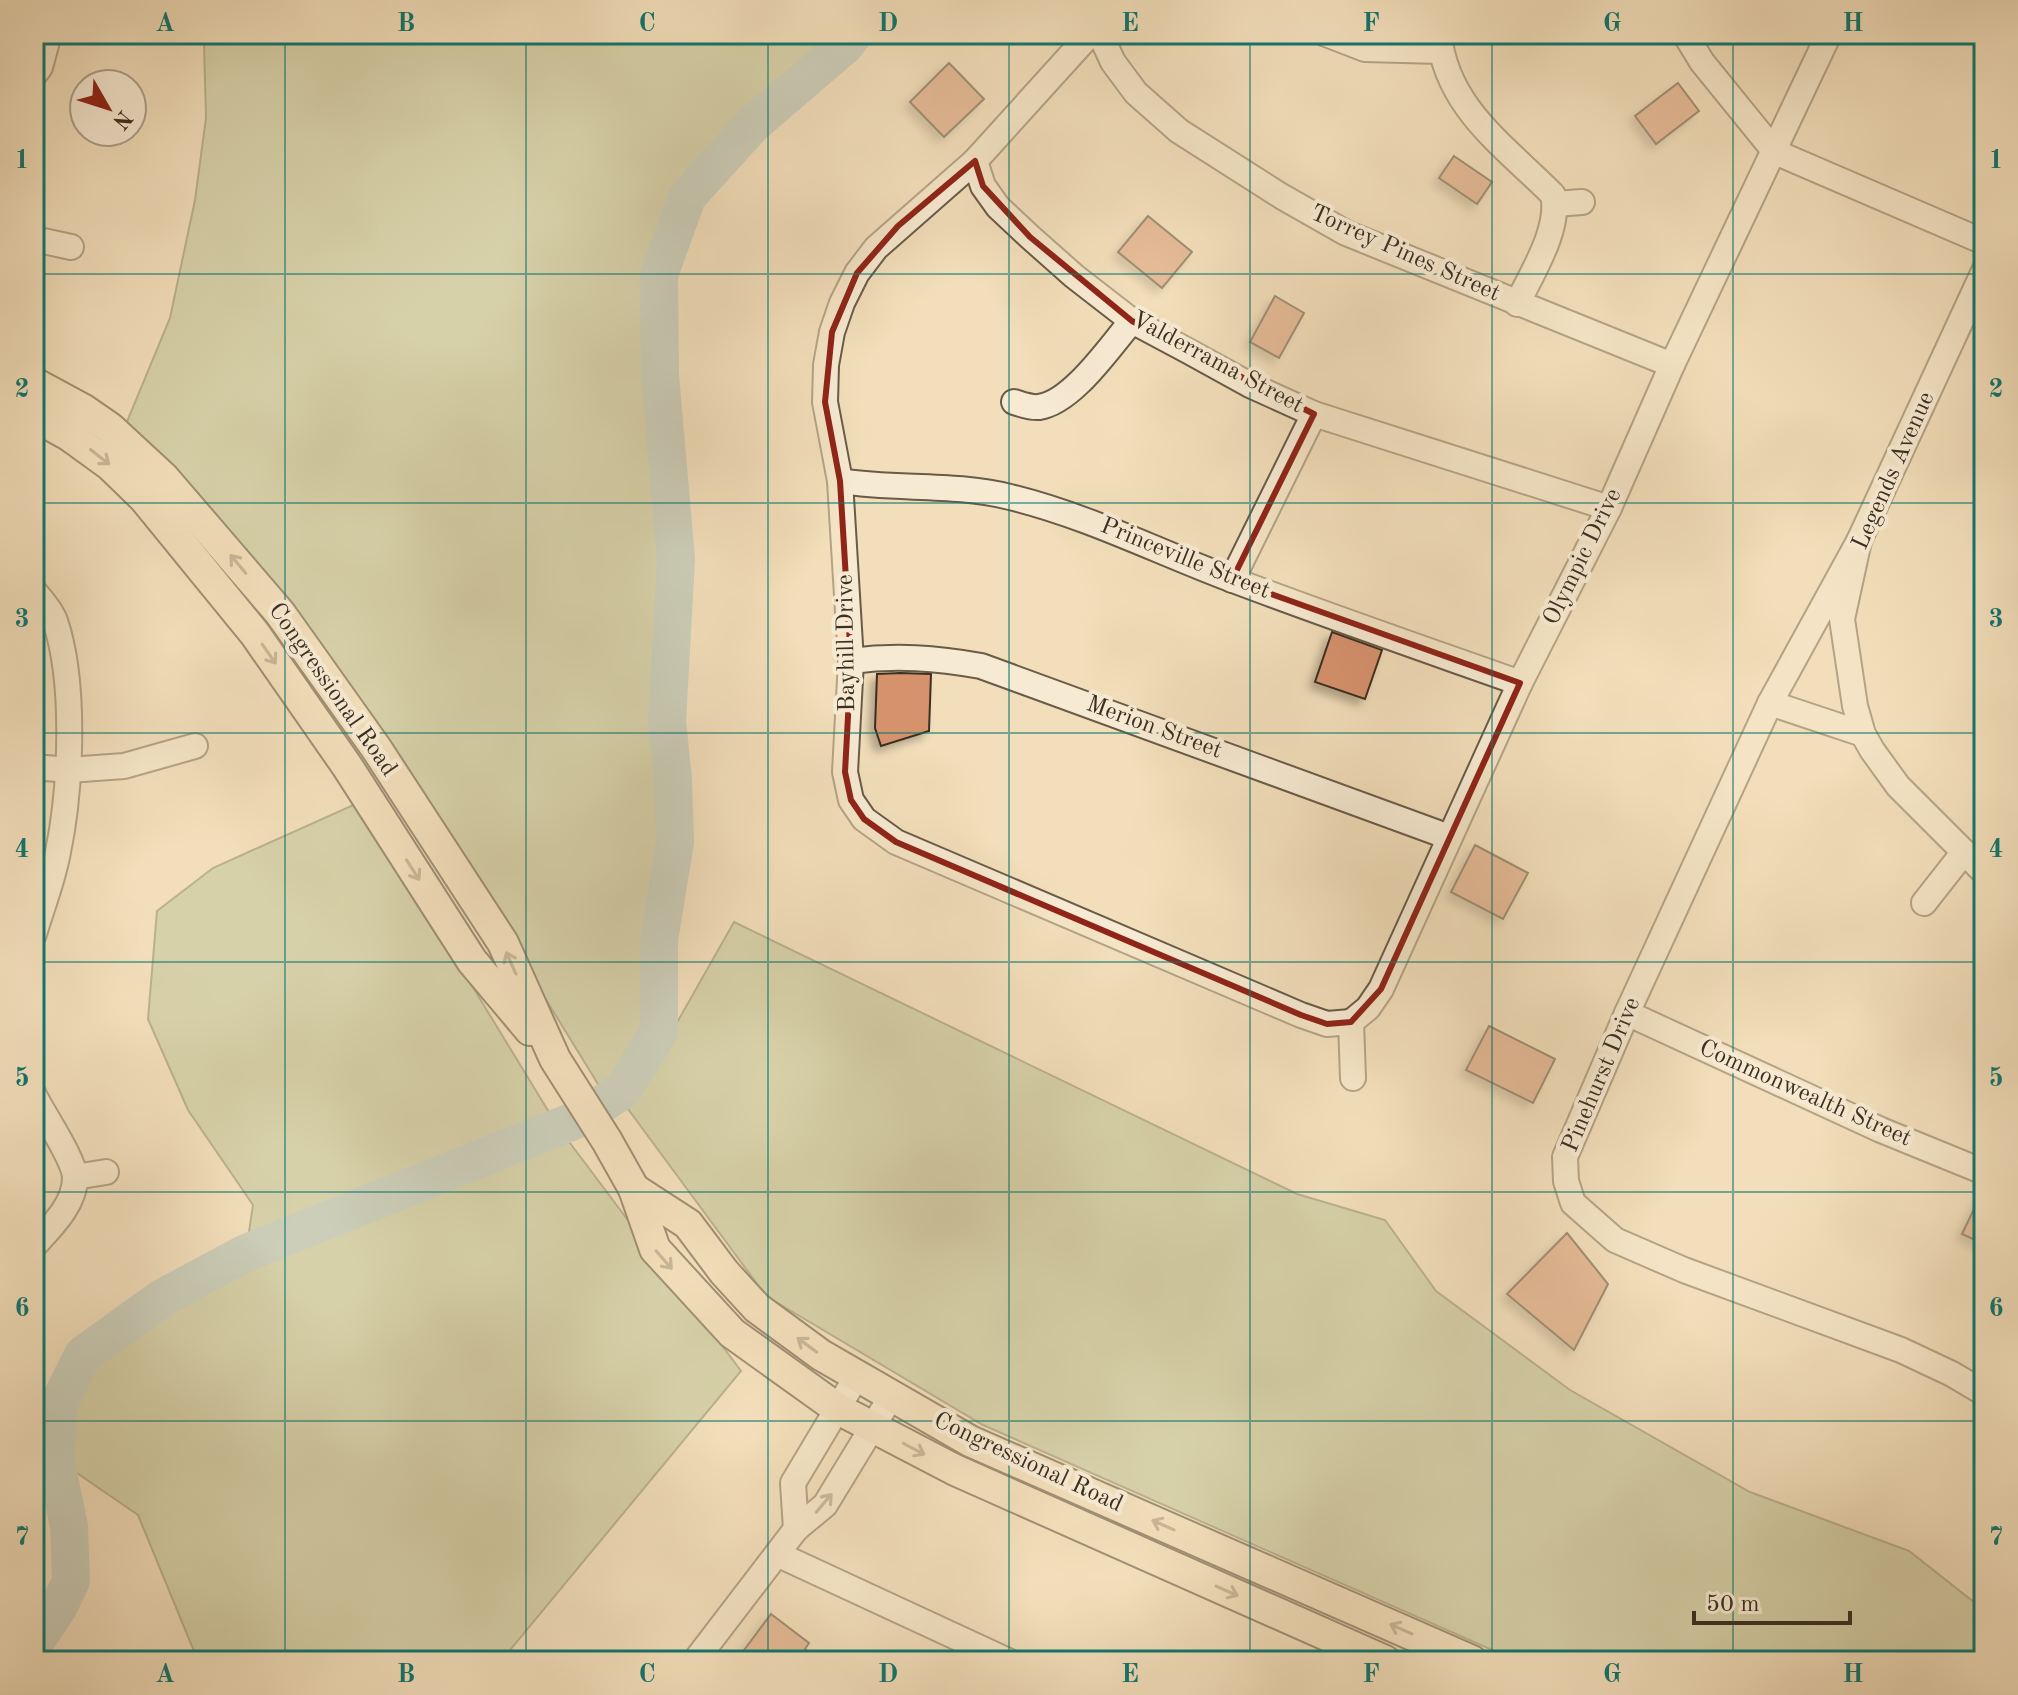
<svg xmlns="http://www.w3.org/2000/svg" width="2018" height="1695" viewBox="0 0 2018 1695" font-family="'Old Standard TT',serif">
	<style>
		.green { fill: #b5c294; stroke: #78785a; stroke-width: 2 }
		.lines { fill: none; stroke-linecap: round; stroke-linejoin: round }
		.river { stroke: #9dbbb8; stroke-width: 38 }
		.building { fill: #d6916d; stroke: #3b2f21; stroke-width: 2; filter: url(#shadow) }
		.minor-casing { stroke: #695b47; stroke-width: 28 }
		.major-casing { stroke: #3b2f21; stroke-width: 34 }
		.minor { stroke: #f7ead2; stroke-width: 24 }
		.major { stroke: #f2deba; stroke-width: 30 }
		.oneway { stroke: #96866e }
		.oneway2 { stroke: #998c7a }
		.marked { fill: none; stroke: #8f2418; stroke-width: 6; stroke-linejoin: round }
		.grid { fill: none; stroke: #0f766e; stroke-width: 2; stroke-opacity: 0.55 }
		.labels { text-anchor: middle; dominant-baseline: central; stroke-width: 8; stroke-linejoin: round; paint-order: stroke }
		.street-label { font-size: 24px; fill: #3b2f21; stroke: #f7ead2 }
		.neatline { fill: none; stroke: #0f766e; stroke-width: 3 }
		.grid-label { font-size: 26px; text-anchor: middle; font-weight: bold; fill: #0f766e }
	</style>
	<defs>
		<filter id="shadow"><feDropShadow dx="-6" dy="6" stdDeviation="4" flood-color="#0004"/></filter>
	</defs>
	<rect width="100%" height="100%" fill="#f2deba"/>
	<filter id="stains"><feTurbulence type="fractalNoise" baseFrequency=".0025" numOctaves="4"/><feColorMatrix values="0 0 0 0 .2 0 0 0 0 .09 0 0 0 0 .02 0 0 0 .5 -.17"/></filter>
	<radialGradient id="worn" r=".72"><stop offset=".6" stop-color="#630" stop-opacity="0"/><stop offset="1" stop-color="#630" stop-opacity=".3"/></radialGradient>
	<g class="green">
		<path d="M207 34H854L844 46 753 124 687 197 659 275 660 376 676 559 667 722 673 779 675 842 659 940V1031L631 1091 606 1097 393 751 126 424 170 318 195 200 206 118 204 44Z"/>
		<path d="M360 802 558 1127 741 1371 501 1661H196V1656L138 1515 55 1458 59 1403 83 1355 162 1298 246 1252 253 1205 188 1110 148 1019 157 911 213 868Z"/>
		<path d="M734 922 1297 1194 1385 1220 1436 1291 1570 1390 1750 1492 1909 1551 1984 1610V1661H1517L983 1425 766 1296 628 1109Z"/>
	</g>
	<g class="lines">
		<path class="river" d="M34 1644 58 1608 71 1581 69 1526 55 1458 59 1403 83 1355 162 1298 246 1253 581 1118 623 1090 659 1031V940L675 842 673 779 667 722 676 559 660 376 659 275 687 197 753 124 844 46 854 34"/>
	</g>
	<g class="building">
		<path d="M949 63 984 99 944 137 910 102Z"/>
		<path d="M1678 83 1699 111 1656 144 1635 116Z"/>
		<path d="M1454 156 1492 182 1477 204 1439 178Z"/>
		<path d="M1148 216 1192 252 1162 288 1118 252Z"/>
		<path d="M1275 296 1304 313 1279 358 1250 342Z"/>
		<path d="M1332 632 1382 650 1365 699 1315 682Z"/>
		<path d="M900 673 931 674 929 731 881 746 875 728 877 674Z"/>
		<path d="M1475 845 1528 873 1503 919 1451 892Z"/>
		<path d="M1489 1026 1555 1059 1533 1103 1466 1070Z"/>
		<path d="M1984 1188V1244L1962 1234Z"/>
		<path d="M1567 1233 1608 1284 1574 1350 1507 1294Z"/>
		<path d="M771 1614 809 1643 805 1649 820 1661H736Z"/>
	</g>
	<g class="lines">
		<g class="minor-casing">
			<g id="minor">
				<path d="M1090 34 975 161 876 248 857 273 842 303 832 332 826 365 825 402 840 481 851 661 845 772 851 800 864 819 896 842 1301 1015 1327 1024 1351 1022"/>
				<path d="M1100 34 1113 62 1136 93 1179 131 1281 196 1346 233 1672 365"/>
				<path d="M1326 34 1365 49 1440 51"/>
				<path d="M1439 34C1446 108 1506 147 1553 195 1561 228 1531 275 1517 304"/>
				<path d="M1685 34 1702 62 1775 152 1984 242"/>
				<path d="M34 75 40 67 49 34"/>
				<path d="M975 161 983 186 998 207 1030 237 1074 276 1132 321 1190 352 1250 385 1314 414 1609 508"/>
				<path d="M1555 204 1582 202"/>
				<path d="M34 239 71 247"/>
				<path d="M1984 271 1859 541 1842 619 1855 706 1863 734 1872 750 1898 786 1984 872"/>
				<path d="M1014 402C1021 404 1031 408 1039 407 1073 402 1110 346 1132 321"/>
				<path d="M840 481C897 490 954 483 1010 497 1088 516 1158 552 1233 580 1328 616 1424 649 1520 683"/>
				<path d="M1859 541 1770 703 1627 1013 1565 1157 1566 1181 1573 1203 1615 1240 1684 1270 1901 1350 1952 1374 1984 1393"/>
				<path d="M1232 580 1314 414"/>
				<path d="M34 591C41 599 51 610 55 621 76 682 71 789 58 852 53 880 42 907 34 934"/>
				<path d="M851 661C896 655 936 658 981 666L1449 837"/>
				<path d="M1770 703 1863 734"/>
				<path d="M34 767 69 770 124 766 195 746"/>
				<path d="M1924 903 1964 852"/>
				<path d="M1627 1013 1881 1130 1984 1172"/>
				<path d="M1351 1022 1368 1008 1381 989 1520 683 1609 508 1672 365 1829 34"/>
				<path d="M1351 1022 1353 1078"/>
				<path d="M34 1095C43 1114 75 1160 75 1178 75 1205 50 1228 34 1246"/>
				<path d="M75 1177 106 1172"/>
				<path d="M796 1529 793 1483 857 1376"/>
				<path d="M777 1554 1008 1661"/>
				<path d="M695 1661 796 1529 825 1505 892 1395"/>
			</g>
		</g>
		<g class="major-casing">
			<g id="major">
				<path d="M34 383 84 410 110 428 164 478 280 613 376 748 503 943 555 1059 607 1141 634 1189 655 1249 732 1333 838 1409 955 1470 1385 1661"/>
				<path d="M34 416 70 436 110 465 144 498 255 634 347 766 472 961 530 1030"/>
				<path d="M634 1189 688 1224 724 1272 757 1308 821 1355 970 1441 1472 1661"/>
			</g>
		</g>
		<use href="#minor" class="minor"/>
		<use href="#major" class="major"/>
	</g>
	<defs><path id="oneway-shaft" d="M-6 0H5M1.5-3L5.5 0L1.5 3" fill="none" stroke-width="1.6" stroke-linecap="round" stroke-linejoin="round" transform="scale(2)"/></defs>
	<g class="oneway">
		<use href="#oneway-shaft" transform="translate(100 457) rotate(38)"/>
		<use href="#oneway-shaft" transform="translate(238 564) rotate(-130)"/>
		<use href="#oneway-shaft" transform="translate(269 654) rotate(55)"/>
		<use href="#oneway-shaft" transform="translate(413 870) rotate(57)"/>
		<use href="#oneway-shaft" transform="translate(511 963) rotate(-114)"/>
		<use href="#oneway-shaft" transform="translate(664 1260) rotate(49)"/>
		<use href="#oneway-shaft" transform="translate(807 1345) rotate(-144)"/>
		<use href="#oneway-shaft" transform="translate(914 1449) rotate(28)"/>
		<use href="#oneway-shaft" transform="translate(1163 1525) rotate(-156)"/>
		<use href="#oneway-shaft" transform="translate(1227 1591) rotate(24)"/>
		<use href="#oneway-shaft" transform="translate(1401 1629) rotate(-156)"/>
	</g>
	<use class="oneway2" href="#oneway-shaft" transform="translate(824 1503) rotate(-50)"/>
	<path d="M0 0H2018V1695H0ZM975 161 983 186 1030 237 1132 321 1314 414 1232 580 1520 683 1381 989 1351 1022 1327 1024 1301 1015 896 842 864 819 851 800 845 772 851 661 840 481 825 402 832 332 857 273 898 226Z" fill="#f2deba" fill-opacity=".55" fill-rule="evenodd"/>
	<path class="marked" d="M975 161 983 186 1030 237 1132 321 1314 414 1232 580 1520 683 1381 989 1351 1022 1327 1024 1301 1015 896 842 864 819 851 800 845 772 851 661 840 481 825 402 832 332 857 273 898 226Z"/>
	<path class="grid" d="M285 34V1661M526 34V1661M768 34V1661M1009 34V1661M1250 34V1661M1492 34V1661M1733 34V1661M34 274H1984M34 503H1984M34 733H1984M34 962H1984M34 1192H1984M34 1421H1984"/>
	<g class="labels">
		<g class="street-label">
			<text transform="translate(1405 254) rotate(24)">Torrey Pines Street</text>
			<text transform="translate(1217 363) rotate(28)">Valderrama Street</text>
			<text transform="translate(1894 471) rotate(-66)">Legends Avenue</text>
			<text transform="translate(1583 557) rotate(-64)">Olympic Drive</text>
			<text transform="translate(1185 559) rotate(22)">Princeville Street</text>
			<text transform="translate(847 643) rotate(-91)">Bayhill Drive</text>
			<text transform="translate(332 690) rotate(55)">Congressional Road</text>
			<text transform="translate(1154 728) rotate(20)">Merion Street</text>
			<text transform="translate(1602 1075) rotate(-67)">Pinehurst Drive</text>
			<text transform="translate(1805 1094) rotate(24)">Commonwealth Street</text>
			<text transform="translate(1028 1463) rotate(25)">Congressional Road</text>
		</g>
	</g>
	<rect width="2018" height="1695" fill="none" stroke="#f2deba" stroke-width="88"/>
	<g transform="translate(108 108) rotate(129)"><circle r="38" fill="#f7ead2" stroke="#ac9f8b" stroke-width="2"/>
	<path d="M0-6L14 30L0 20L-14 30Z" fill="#8f2418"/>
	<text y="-12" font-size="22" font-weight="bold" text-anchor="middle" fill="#3b2f21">N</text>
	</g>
	<path d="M1694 1611v12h156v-12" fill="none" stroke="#3b2f21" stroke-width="4"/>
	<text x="1706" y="1611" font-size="24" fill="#3b2f21" stroke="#f7ead2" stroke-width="6" paint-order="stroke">50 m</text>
	<rect x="44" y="44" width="1930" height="1607" class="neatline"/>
	<g class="grid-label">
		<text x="165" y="31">A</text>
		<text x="406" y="31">B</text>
		<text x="647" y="31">C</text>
		<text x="888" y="31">D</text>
		<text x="1130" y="31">E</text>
		<text x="1371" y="31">F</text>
		<text x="1612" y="31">G</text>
		<text x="1853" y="31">H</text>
		<text x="22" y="168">1</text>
		<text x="1996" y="168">1</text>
		<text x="22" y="397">2</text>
		<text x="1996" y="397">2</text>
		<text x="22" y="627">3</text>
		<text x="1996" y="627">3</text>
		<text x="22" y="857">4</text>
		<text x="1996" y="857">4</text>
		<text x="22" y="1086">5</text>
		<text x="1996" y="1086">5</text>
		<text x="22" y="1316">6</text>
		<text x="1996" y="1316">6</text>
		<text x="22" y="1545">7</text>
		<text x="1996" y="1545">7</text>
		<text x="165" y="1682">A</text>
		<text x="406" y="1682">B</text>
		<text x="647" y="1682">C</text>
		<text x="888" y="1682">D</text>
		<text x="1130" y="1682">E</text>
		<text x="1371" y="1682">F</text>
		<text x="1612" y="1682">G</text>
		<text x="1853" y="1682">H</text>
	</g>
	<rect width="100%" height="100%" filter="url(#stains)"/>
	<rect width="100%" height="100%" fill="url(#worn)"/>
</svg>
